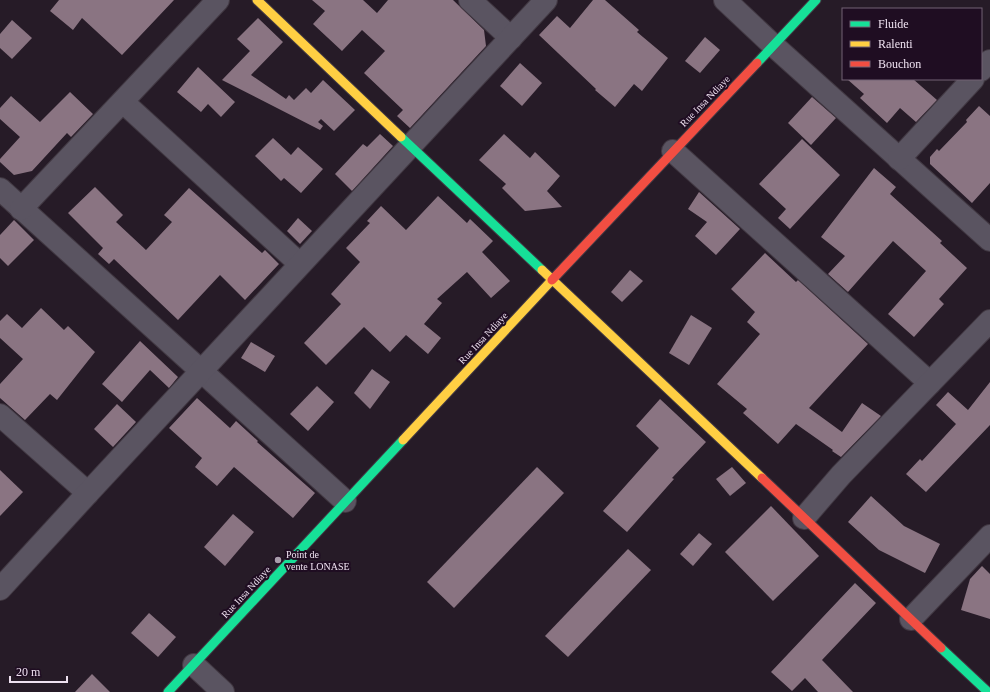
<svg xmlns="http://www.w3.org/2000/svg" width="990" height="692" viewBox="0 0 990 692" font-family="Georgia,serif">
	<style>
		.building { fill: #8a7482 }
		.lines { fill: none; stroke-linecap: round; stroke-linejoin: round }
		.street-casing { stroke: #413842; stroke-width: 24 }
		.fast-casing { stroke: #413842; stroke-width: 11 }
		.slow-casing { stroke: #413842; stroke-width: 11 }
		.jam-casing { stroke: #413842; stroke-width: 11 }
		.street { stroke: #5a5461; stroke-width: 22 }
		.fast { stroke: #16e098; stroke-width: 9 }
		.slow { stroke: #ffcf43; stroke-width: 9 }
		.jam { stroke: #f24e42; stroke-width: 9 }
		.poi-dot { fill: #a89caa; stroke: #1f0d22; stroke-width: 1.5 }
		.labels { text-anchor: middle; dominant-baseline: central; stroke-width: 4; stroke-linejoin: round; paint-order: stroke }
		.street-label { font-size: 10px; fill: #eee1f0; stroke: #1f0d22 }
		.poi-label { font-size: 10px; fill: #eee1f0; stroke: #1f0d22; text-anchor: start }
	</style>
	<rect width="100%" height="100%" fill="#261b27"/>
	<g class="building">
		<path d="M59 0H174L122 55 82 18 73 30 50 11Z"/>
		<path d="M312 0H363L377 13 388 0H453L484 30 486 46 410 128 397 116 403 110 364 73 385 51 362 30 342 51 313 24 325 11Z"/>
		<path d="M593 0H605L639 30 637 32 668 58 642 91 634 84 615 107 595 90 596 89 539 35 557 16 570 28Z"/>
		<path d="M258 18 283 42 251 75 286 99 289 95 294 100 306 88 311 93 323 80 355 110 334 131 321 119 318 122 323 126 320 130 222 80 250 51 237 39Z"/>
		<path d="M12 20 32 38 12 59 0 48V34Z"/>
		<path d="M705 37 720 50 700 73 685 61Z"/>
		<path d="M520 63 542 83 522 106 500 86Z"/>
		<path d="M198 67 235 102 221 117 208 104 201 112 177 92Z"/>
		<path d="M847 79H913L937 100 916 122 900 108 887 123 860 98 864 94Z"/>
		<path d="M70 92 93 114 71 137 67 133 32 171 14 175 0 162V159L20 137 0 119V108L11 96 40 122Z"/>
		<path d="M812 97 836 118 811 145 788 123Z"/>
		<path d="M979 106 990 116V183L972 203 930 164V157L937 149 939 151 967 122 966 120Z"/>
		<path d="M380 134 393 146 352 191 335 174 363 144 367 147Z"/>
		<path d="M504 134 530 158 535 152 560 176 547 191 562 207 525 211 502 188 506 184 479 160Z"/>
		<path d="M273 138 291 155 298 147 323 169 301 193 284 178 281 181 255 156Z"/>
		<path d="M802 139 840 175 790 229 778 218 786 209 759 184Z"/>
		<path d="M874 168 896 187 890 194 942 241 940 243 967 268 939 299 944 304 914 337 888 314 926 271 893 241 848 292 828 274 845 256 821 237Z"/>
		<path d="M95 187 123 215 116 222 146 250 172 222 164 215 189 188 262 253 265 250 279 264 245 300 220 275 178 320 114 259 109 264 98 254 103 248 68 213Z"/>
		<path d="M699 192 740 229 716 255 695 236 707 222 688 209Z"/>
		<path d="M438 196 467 223 470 219 493 241 482 252 510 281 491 298 467 272 437 299 442 303 424 324 441 338 428 354 406 335 390 352 364 327 326 365 304 343 341 304 331 294 360 262 346 248 370 223 367 221 381 206 406 230Z"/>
		<path d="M298 218 312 231 300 244 287 231Z"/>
		<path d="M14 220 34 240 8 266 0 258V235Z"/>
		<path d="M765 253 796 282 798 280 868 344 809 408 842 432 862 403 881 416 841 457 832 451 833 450 796 424 778 444 743 413 747 409 717 384 760 334 747 322 755 312 731 289Z"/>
		<path d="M630 270 643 281 622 302 611 292Z"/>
		<path d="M41 308 64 330 68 326 95 352 57 400 50 394 25 420 0 398V384L23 359 0 338V321L7 314 22 328Z"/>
		<path d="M691 315 712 328 689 365 669 353Z"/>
		<path d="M140 341 178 377 169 388 150 370 122 402 102 384Z"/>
		<path d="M251 342 275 356 265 372 241 358Z"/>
		<path d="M372 369 390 382 370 409 354 393Z"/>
		<path d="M990 382V425L926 492 906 474 920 459 922 461 956 424 936 405 948 392 968 410Z"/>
		<path d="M317 386 334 402 308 431 290 414Z"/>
		<path d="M197 398 230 428 236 421 258 441 257 442 315 493 293 518 234 467 217 486 195 467 202 458 169 428Z"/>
		<path d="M660 399 706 442 672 478 674 479 627 532 603 511 659 448 636 426Z"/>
		<path d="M117 404 136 422 113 447 94 429Z"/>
		<path d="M537 467 564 493 454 608 427 582Z"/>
		<path d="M732 467 746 483 730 496 716 479Z"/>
		<path d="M0 470 23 492 0 516Z"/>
		<path d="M871 496 904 526 940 544 925 573 879 550 848 522Z"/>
		<path d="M771 506 819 556 773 601 725 552Z"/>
		<path d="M233 514 254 532 225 566 204 547Z"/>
		<path d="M699 533 712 544 693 566 680 554Z"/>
		<path d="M628 549 651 570 568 657 545 636Z"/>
		<path d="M982 566 990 574V619L961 610 970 579Z"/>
		<path d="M855 583 876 603 822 660 853 692H818L805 678 792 691 771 672Z"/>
		<path d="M149 613 176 637 158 657 131 633Z"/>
		<path d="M92 674 110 692H75Z"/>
	</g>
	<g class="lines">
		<g class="street-casing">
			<g id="street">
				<path d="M470 0 511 38"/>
				<path d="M725 0 774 46 990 240"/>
				<path d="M981 70 990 61"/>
				<path d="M123 102 300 264"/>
				<path d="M673 151 930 383"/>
				<path d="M899 159 973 79"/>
				<path d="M0 189 345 501"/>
				<path d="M21 209 218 0"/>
				<path d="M0 415 88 493"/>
				<path d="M804 518 841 475 990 321"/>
				<path d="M0 589 88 493 546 0"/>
				<path d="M911 619 990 536"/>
				<path d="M194 665 223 692"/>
			</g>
		</g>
		<g class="fast-casing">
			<g id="fast">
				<path d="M757 63 816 0"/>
				<path d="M401 137 542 270"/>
				<path d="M941 648 988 692"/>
				<path d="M168 692 403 440"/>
			</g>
		</g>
		<g class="slow-casing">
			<g id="slow">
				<path d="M257 0 401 137"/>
				<path d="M542 270 762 478"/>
				<path d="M403 440 552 280"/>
			</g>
		</g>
		<g class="jam-casing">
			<g id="jam">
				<path d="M552 280 757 63"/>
				<path d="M762 478 941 648"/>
			</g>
		</g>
		<use href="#street" class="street"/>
		<use href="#fast" class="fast"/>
		<use href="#slow" class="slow"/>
		<use href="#jam" class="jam"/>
	</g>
	<circle class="poi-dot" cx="278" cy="560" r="4"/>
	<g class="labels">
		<g class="street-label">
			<text transform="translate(705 101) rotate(-46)">Rue Insa Ndiaye</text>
			<text transform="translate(483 338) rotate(-47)">Rue Insa Ndiaye</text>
			<text transform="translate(246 592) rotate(-47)">Rue Insa Ndiaye</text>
		</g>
		<g class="poi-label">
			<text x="286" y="554">Point de<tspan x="286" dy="12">vente LONASE</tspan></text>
		</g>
	</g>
	<rect x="842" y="8" width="140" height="72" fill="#1f0d22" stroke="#726274"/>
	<rect x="850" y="21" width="20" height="6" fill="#16e098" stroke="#726274"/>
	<text x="878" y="28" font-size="12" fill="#eee1f0">Fluide</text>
	<rect x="850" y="41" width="20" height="6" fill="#ffcf43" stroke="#726274"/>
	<text x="878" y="48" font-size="12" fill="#eee1f0">Ralenti</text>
	<rect x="850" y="61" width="20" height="6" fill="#f24e42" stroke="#726274"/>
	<text x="878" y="68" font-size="12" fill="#eee1f0">Bouchon</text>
	<path d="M10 676v6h57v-6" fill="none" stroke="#eee1f0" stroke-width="2"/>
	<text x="16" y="676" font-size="12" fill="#eee1f0" stroke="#1f0d22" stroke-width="3" paint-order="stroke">20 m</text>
</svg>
